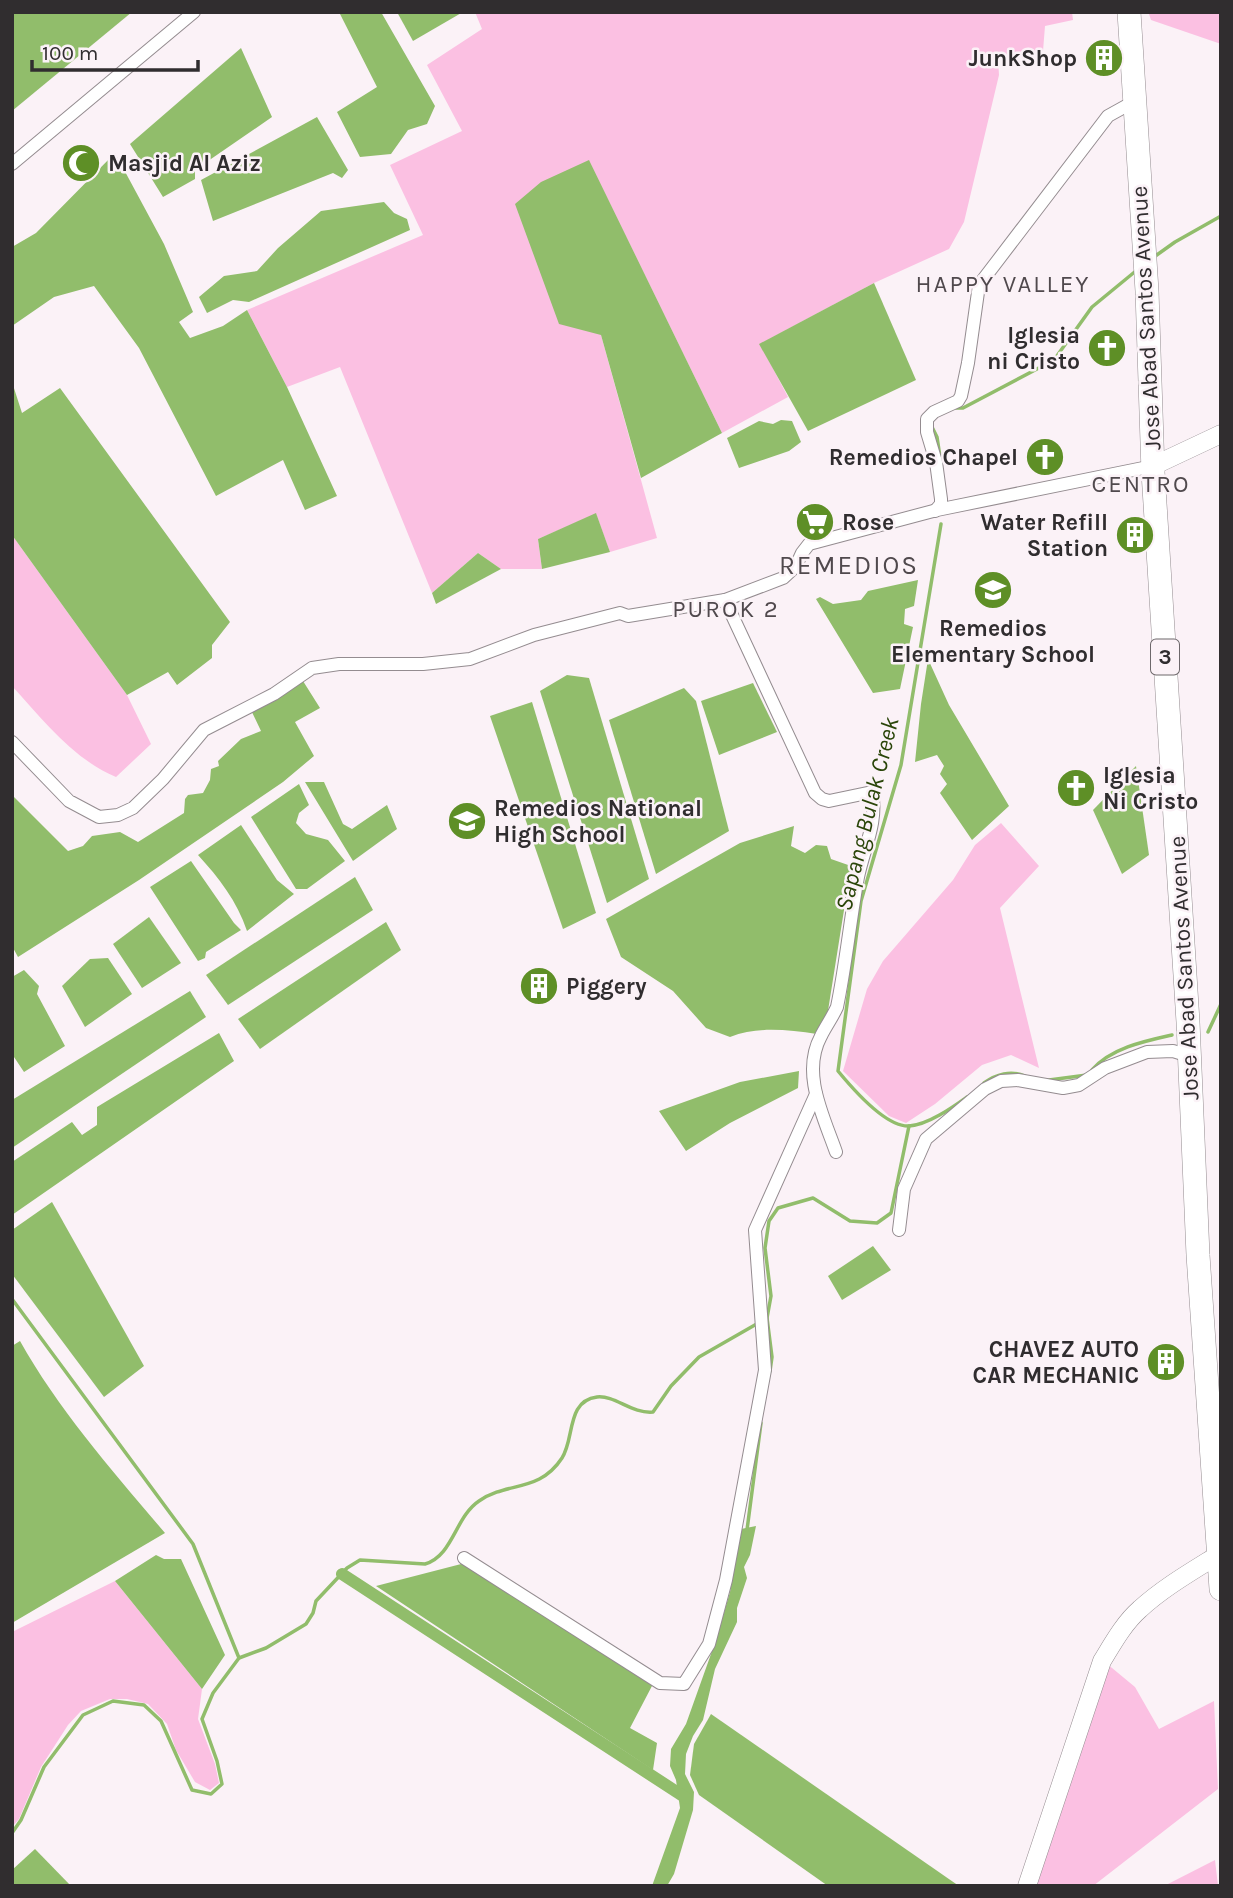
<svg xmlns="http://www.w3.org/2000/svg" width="1233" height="1898" viewBox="0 0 1233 1898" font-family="Karla,sans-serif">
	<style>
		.green { fill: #fbc0e2 }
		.water { fill: #91bd6b }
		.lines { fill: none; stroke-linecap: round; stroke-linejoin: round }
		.stream { stroke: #91bd6b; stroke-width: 3.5 }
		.canal { stroke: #91bd6b; stroke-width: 12 }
		.street-casing { stroke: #948c90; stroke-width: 14 }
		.secondary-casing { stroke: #948c90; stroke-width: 19 }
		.highway-casing { stroke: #948c90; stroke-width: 24 }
		.street { stroke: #fff; stroke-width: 12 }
		.secondary { stroke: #fff; stroke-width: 18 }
		.highway { stroke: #fff; stroke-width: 23 }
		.labels { text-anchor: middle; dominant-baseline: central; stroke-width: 5; stroke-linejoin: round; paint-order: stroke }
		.shield { fill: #fbf2f7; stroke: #6d686b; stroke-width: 2 }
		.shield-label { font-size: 21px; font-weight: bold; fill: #302d2f }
		.poi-label { font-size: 23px; font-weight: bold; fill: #302d2f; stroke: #fbf2f7; text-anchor: end }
		.street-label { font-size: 23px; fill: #302d2f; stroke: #fbf2f7 }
		.neighbourhood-label { font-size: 24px; letter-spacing: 2px; fill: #50494d; stroke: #fbf2f7 }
		.water-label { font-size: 24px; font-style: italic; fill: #2a4509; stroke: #fbf2f7 }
		.quarter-label { font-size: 26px; letter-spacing: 2px; fill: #50494d; stroke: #fbf2f7 }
	</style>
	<rect width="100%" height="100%" fill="#fbf2f7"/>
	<g class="green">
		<path d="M475 12H1072L1073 20 1045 26 1043 51 998 60 999 75 964 222 949 249 874 283 760 344 788 397 722 433 589 161 601 335 657 538 610 552 596 514 538 539 542 569H501L478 553 432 593 340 367 287 387 247 310 423 235 390 165 462 131 427 65 482 29Z"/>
		<path d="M1155 12H1221V44L1151 20 1149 14Z"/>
		<path d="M12 535 127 695 151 744 116 777C73 759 43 720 12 686Z"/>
		<path d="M1001 823 1039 866 1000 908 1039 1068 1011 1055 982 1065 935 1104 906 1123 889 1116 843 1071 867 989 883 961 953 880 975 845Z"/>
		<path d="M115 1581 202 1689 198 1719 215 1764 219 1783 210 1790 195 1782 176 1750 167 1724 148 1704 127 1699H110L81 1711 68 1725 41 1767 19 1819 12 1827V1632Z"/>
		<path d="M1106 1663 1135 1687 1159 1729 1214 1701 1218 1789 1093 1886H1032Z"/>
		<path d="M1215 1860 1218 1886H1164Z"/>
	</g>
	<g class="water">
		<path d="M12 12H132L12 111Z"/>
		<path d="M339 12H381L435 106 427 124 408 130 391 154 360 157 337 112 377 87Z"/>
		<path d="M397 12H463L413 41Z"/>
		<path d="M241 48 272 117 195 170V179L163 197 130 144Z"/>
		<path d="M317 117 348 170 342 178 333 173 213 221 201 180Z"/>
		<path d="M115 153 164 244 193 312 179 322 190 338 223 326 247 310 287 387 337 496 305 510 283 460 216 496 139 348 94 286 54 297 12 326V247L36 233Z"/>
		<path d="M589 160 722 433 641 478 601 335 559 324 515 204 541 182Z"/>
		<path d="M384 202 394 213 407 219 410 230 249 302 233 300 207 313 199 297 224 276 257 271 278 248 321 211Z"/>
		<path d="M874 283 916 380 808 431 759 344Z"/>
		<path d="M12 382 22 413 60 388 230 622 212 645V658L177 685 168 672 127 695 12 535Z"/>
		<path d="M781 420 792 421 801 442 789 451 739 468 727 438 759 421 773 424Z"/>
		<path d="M596 513 610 552 542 569 538 539Z"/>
		<path d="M478 553 501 569 436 604 432 593Z"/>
		<path d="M918 580 914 606 905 609 904 624 913 627 900 689 873 693 816 599 820 597 833 604 861 600 868 591Z"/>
		<path d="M928 659 949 705 1009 806 972 840 940 793 947 784 940 774 944 766 937 755 915 762 921 704Z"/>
		<path d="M567 675 589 678 649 879 607 903 540 691Z"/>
		<path d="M303 681 320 708 295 722 314 756 283 782 139 880 18 957 12 946V795L68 851 83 846 92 836 120 832 138 842 184 813 185 799 188 795 203 793 210 780 211 769 219 766 218 761 241 739 261 731 250 708Z"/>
		<path d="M753 683 777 732 719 755 701 701Z"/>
		<path d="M684 688 696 701 729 831 656 874 609 720Z"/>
		<path d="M532 702 596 913 563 929 490 716Z"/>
		<path d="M1136 766 1149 855 1122 874 1093 810Z"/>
		<path d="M305 782H324L343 824 352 829 387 805 397 829 353 861Z"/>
		<path d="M299 784 309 805 299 813 296 823 306 834 328 840 345 861 307 889H296L251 817Z"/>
		<path d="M241 825 277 880 294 894 247 931C237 901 219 878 198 855Z"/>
		<path d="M794 826 791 846 805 853 816 845 827 846 831 859 851 866 827 1017 817 1034C787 1030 758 1026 730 1037L706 1028 673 991 621 957 606 919 740 843Z"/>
		<path d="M191 861 234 923 241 930 206 952 205 958 198 961 150 887Z"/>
		<path d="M355 877 373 910 228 1005 206 975Z"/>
		<path d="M149 917 181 963 142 988 113 944Z"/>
		<path d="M386 922 401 950 260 1049 238 1019Z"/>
		<path d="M108 958 132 994 85 1027 62 986 90 959Z"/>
		<path d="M24 970 39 986 37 994 65 1046 24 1072 12 1054V977Z"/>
		<path d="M190 991 206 1017 12 1148V1100Z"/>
		<path d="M219 1033 234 1061 12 1215V1162L72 1122 82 1135 97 1125V1107Z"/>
		<path d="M799 1071 798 1088 730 1123 686 1151 659 1111 740 1082Z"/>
		<path d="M52 1202 144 1366 104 1397 12 1274V1230Z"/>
		<path d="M873 1246 891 1270 842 1300 828 1276Z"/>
		<path d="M20 1341C58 1409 114 1473 165 1533L12 1623V1346Z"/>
		<path d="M756 1526 750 1555 744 1567 747 1578 737 1608V1622L715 1669 703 1720 693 1736 686 1754 685 1774 694 1792 693 1810 674 1874 667 1886H652L680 1808 676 1780 670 1766 671 1749 686 1724 716 1640 730 1592 741 1529Z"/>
		<path d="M156 1555 164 1559H181L225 1655 202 1689 115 1581Z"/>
		<path d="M465 1563 653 1684 630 1728 657 1743 653 1770 376 1586Z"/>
		<path d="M711 1714 959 1886H828L699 1795 690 1775 694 1744Z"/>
		<path d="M35 1849 71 1886H12V1870Z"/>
	</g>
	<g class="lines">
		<g class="stream">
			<path d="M1154 257 1175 242 1221 216"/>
			<path d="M956 408H963L1054 360 1092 307 1137 270"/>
			<path d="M932 427 937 437 940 457"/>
			<path d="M941 524 901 765 861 901 838 1071C852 1088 886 1127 909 1126 928 1125 953 1107 967 1097"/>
			<path d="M1208 1032 1221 1004"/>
			<path d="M1092 1070C1111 1048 1145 1041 1172 1035"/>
			<path d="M1049 1080 1087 1075"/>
			<path d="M984 1083C996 1074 1011 1070 1025 1076"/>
			<path d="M12 1299 193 1544 239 1658"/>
			<path d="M770 1371 772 1357 767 1318 771 1296 765 1248 769 1221 778 1208 813 1198 850 1221 877 1223 891 1213 909 1126"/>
			<path d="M747 1530 761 1423"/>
			<path d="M12 1833 21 1820 44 1767 83 1715 113 1701 144 1705 161 1721 192 1790 211 1794 222 1784 217 1761 202 1719 213 1693 239 1658 266 1648 306 1624 313 1613 316 1601 347 1568 360 1560 425 1564C453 1556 455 1517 479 1501 508 1481 539 1493 562 1458 575 1438 566 1401 597 1397 615 1395 632 1414 653 1412L671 1386 699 1357 767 1318"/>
		</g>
		<path class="canal" d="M342 1574 686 1798"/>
		<g class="street-casing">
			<g id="street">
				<path d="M12 164 194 12"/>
				<path d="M935 511 941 504V499L936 462 927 432V419L934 412 958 401 961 396 968 363 979 285 1108 116 1135 101"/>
				<path d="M725 600 815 793 822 799 829 801 872 792C878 822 864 848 858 877 850 920 846 964 837 1007 832 1018 826 1026 821 1036 801 1073 823 1115 836 1152"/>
				<path d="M12 742 69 801 99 817 118 815 133 808 163 779 204 730 274 694 312 668 339 664H423L470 659 534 635 620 613 628 616 725 600 783 578 796 566 802 553 809 544 937 510 1153 466"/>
				<path d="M899 1230 904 1189 926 1139 985 1089 1001 1081 1018 1080 1063 1088 1079 1085 1105 1068 1147 1052 1173 1051 1189 1056"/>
				<path d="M464 1558 660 1683 684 1684 709 1644 726 1580 765 1370 755 1230 816 1094"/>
			</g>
		</g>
		<g class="secondary-casing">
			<g id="secondary">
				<path d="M1153 466 1221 434"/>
				<path d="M1027 1886 1102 1661C1113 1643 1124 1623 1140 1609 1164 1587 1194 1570 1221 1553"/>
			</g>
		</g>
		<g class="highway-casing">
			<path id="highway" d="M1129 12 1147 291 1153 472 1188 1022 1198 1255 1221 1589"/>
		</g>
		<use href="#street" class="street"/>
		<use href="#secondary" class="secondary"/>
		<use href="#highway" class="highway"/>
	</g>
	<defs>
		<g id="building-disc" transform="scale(2.0125)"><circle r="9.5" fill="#5e8f26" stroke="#fbf2f7"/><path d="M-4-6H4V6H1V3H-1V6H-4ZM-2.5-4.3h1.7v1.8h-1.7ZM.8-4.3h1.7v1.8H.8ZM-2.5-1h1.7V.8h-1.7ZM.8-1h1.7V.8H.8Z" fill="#fff"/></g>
		<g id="mosque-disc" transform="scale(2.0125)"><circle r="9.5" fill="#5e8f26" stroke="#fbf2f7"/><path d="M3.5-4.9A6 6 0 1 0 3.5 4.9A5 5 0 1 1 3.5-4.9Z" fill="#fff"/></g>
		<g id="church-disc" transform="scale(2.0125)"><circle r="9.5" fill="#5e8f26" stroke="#fbf2f7"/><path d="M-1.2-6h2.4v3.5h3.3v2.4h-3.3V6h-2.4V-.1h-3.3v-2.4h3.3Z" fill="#fff"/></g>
		<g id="supermarket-disc" transform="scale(2.0125)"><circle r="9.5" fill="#5e8f26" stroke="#fbf2f7"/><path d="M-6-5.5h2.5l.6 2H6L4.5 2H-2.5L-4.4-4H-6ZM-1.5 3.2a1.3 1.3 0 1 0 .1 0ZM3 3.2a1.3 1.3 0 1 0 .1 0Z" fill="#fff"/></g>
		<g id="school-disc" transform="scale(2.0125)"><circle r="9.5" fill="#5e8f26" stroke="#fbf2f7"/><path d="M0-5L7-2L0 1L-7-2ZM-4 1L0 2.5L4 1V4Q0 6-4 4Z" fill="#fff"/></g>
	</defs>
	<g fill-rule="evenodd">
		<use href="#building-disc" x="1104" y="58"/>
		<use href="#mosque-disc" x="81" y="163"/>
		<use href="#church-disc" x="1107" y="348"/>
		<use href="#church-disc" x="1045" y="457"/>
		<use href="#supermarket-disc" x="815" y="522"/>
		<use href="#building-disc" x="1135" y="535"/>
		<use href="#school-disc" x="993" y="590"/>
		<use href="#church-disc" x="1076" y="788"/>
		<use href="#school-disc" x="467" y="821"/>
		<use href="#building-disc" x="539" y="986"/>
		<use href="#building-disc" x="1166" y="1362"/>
	</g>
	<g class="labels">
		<rect class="shield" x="1151" y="639.5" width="28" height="35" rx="5"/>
		<g class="shield-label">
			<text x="1165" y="657">3</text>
		</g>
		<g class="poi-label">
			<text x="1077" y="58">JunkShop</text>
			<text x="108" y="163" text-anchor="start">Masjid Al Aziz</text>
			<text x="1080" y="335">Iglesia<tspan x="1080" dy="26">ni Cristo</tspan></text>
			<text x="1018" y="457">Remedios Chapel</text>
			<text x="842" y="522" text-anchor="start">Rose</text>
			<text x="1108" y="522">Water Refill<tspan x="1108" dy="26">Station</tspan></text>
			<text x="993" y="628" text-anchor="middle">Remedios<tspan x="993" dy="26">Elementary School</tspan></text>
			<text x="1103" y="775" text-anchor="start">Iglesia<tspan x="1103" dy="26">Ni Cristo</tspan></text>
			<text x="494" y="808" text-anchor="start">Remedios National<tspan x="494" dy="26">High School</tspan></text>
			<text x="566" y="986" text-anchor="start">Piggery</text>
			<text x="1139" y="1349">CHAVEZ AUTO<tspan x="1139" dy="26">CAR MECHANIC</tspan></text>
		</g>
		<g class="street-label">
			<text transform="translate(1146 318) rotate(-93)">Jose Abad Santos Avenue</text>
			<text transform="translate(1184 968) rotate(-93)">Jose Abad Santos Avenue</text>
		</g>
		<g class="neighbourhood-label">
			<text x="1003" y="284">HAPPY VALLEY</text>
			<text x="1141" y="484">CENTRO</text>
			<text x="726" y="609">PUROK 2</text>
		</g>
		<g class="water-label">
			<text transform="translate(867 814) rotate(-76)">Sapang Bulak Creek</text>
		</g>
		<g class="quarter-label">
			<text x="849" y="565">REMEDIOS</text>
		</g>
	</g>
	<rect width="1233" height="1898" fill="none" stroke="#302d2f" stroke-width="28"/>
	<path d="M32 60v10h166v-10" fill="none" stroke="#302d2f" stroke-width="3.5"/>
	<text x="42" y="60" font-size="21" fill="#302d2f" stroke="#fbf2f7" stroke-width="5" paint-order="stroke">100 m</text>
</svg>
